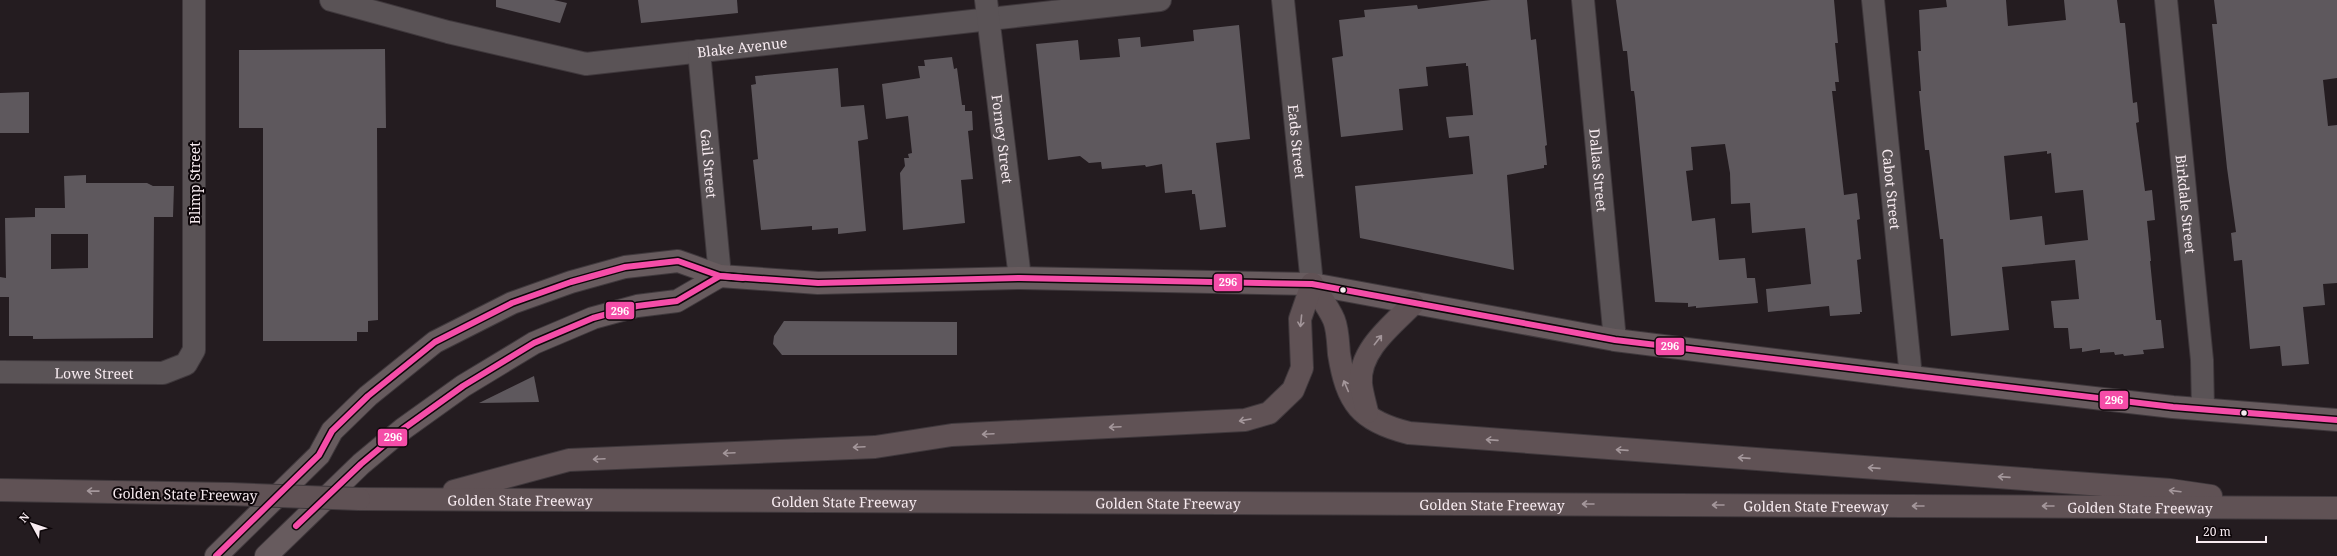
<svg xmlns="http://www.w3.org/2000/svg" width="2337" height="556" viewBox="0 0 2337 556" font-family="'Noto Serif',serif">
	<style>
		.building { fill: #5e585d; fill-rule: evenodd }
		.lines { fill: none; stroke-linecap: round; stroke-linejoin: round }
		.minor-casing { stroke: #3f383c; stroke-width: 24 }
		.major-casing { stroke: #3f383c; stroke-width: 24 }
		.highway-casing { stroke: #3f383c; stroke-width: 24 }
		.minor { stroke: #5a5356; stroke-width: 22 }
		.major { stroke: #675b5e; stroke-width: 22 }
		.highway { stroke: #605255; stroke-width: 22 }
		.highway-bridge-casing { stroke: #3f383c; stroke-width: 24; stroke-linecap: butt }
		.highway-bridge { stroke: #605255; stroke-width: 22 }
		.bus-1-casing { stroke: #0d0609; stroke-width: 9 }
		.bus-1 { stroke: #f54da8; stroke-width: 6 }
		.oneway { stroke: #a4979b }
		.bus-dot { fill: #f7ebf0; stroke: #0d0609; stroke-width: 1.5 }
		.labels { text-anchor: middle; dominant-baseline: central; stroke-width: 4; stroke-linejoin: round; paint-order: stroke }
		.street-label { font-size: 14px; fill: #f7ebf0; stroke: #0d0609 }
		.line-badge { stroke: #0d0609; stroke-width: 1.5 }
		.badge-label { font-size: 11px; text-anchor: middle; font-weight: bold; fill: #fff }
	</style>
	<rect width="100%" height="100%" fill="#241c20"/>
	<g class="building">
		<path d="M496 0H554L567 3 560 23 496 7Z"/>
		<path d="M638 0H737L738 13 641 23Z"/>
		<path d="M1491 0H1527L1531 40 1536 39 1547 145 1545 146 1547 165H1544V168L1507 175 1514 270 1360 238 1355 186 1473 174 1469 136 1449 138 1446 117 1473 115 1468 66H1466V63L1426 67 1428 86 1399 89 1403 130 1341 137 1332 58 1343 56 1339 20 1365 17 1364 10 1417 5 1418 9Z"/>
		<path d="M1616 0H1834L1838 43H1835L1839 82H1835L1836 91H1832L1844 195 1857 193 1860 219 1857 220 1861 259 1857 260 1862 312H1860V314L1830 316 1829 306 1768 312 1766 289 1811 284 1805 228 1752 233 1750 203 1731 204 1730 173 1725 144 1691 147 1693 170 1686 171 1692 221 1715 218 1719 260 1745 258 1747 278H1755L1758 303 1696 308V306L1688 307V303L1655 302 1635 98 1634 91H1631L1627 51H1623Z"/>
		<path d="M1946 0H2006L2008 26 2066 20 2064 0H2117L2120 23H2125L2133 103 2137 102 2139 122 2136 123 2145 191 2152 190 2155 220 2147 221 2151 261H2150L2156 320H2161L2164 348 2143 350 2144 354 2124 356 2123 354 2115 355 2114 352 2100 353V349L2082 352V348L2070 349 2068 328H2054L2051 301 2079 299 2075 260 2002 267 2009 330 1951 336 1943 239H1940L1929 150H1925L1919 91H1921L1918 51H1921L1919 10 1947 7ZM2047 151V154L2051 153 2055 193 2083 190 2088 240 2045 245 2042 216 2010 220 2004 156Z"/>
		<path d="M2214 0H2337V78L2323 80 2328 126 2337 125V283L2323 284 2325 305 2303 307 2309 364 2282 366 2280 346 2250 349 2242 260 2234 261 2231 233 2236 232 2227 168 2212 24H2217Z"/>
		<path d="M1239 25 1250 139 1216 143 1226 227 1200 230 1195 194H1192V190L1165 193 1162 164 1146 167 1145 165 1102 169 1101 162 1089 163 1080 156 1048 160 1036 44 1078 40 1080 60 1120 57 1118 39 1140 37 1141 47 1194 41 1193 30Z"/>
		<path d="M385 49 386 128H377L378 320 368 321V332H357V341H263V128H239V50Z"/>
		<path d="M952 57 954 69 957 68 962 105H965V111H972L973 130 968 131 973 179 961 180 965 223 903 230 900 173 905 166 904 158H909L908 154 912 153 908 116 886 119 882 84 920 78 918 66H925L924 60Z"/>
		<path d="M838 68 841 107 864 105 868 139 858 141 866 231 838 234V228L812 230V226L761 230 753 160 758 159 751 85 756 84 755 76Z"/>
		<path d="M29 92V133H0V93Z"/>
		<path d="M86 175V183H147L153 186H174L173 217H154L153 338 33 339V336H9V297H0V277L6 278 5 218 35 217V208H65L64 176ZM51 234H88V268L51 269Z"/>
		<path d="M784 321 957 322V355H782L773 344 774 336Z"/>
		<path d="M534 376 539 402 479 403Z"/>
	</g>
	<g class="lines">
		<g class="minor-casing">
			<g id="minor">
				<path id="s1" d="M331 0 448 32 586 64 1160 0"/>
				<path id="s2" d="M986 0 1020 278"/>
				<path id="s3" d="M1283 0 1312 284"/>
				<path id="s4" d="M1583 0 1615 340"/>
				<path id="s5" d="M1873 0 1911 377"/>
				<path id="s6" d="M2166 0 2202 360 2203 409"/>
				<path id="s7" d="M699 51 720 276"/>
				<path id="s8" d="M0 372 163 373 186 364 194 350V0"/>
			</g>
		</g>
		<g class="major-casing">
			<g id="major">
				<path d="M216 556 319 455 332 431 368 396 435 342 512 303 571 282 625 267 678 261 720 276 818 283 1020 278 1312 284 1615 340 1911 377 2173 407 2337 420"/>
				<path d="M266 556 361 464 403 429 463 386 534 343 593 318 637 306 677 301 720 276"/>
			</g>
		</g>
		<g class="highway-casing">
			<g id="highway">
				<path d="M1312 284C1319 295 1329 308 1334 320 1338 330 1338 343 1339 354 1347 403 1360 421 1409 433L2170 490 2211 496"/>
				<path d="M1367 412C1365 403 1362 393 1361 384 1358 351 1392 325 1413 304"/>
				<path d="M0 490 230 494"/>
				<path d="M454 491 569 460 875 447 952 435 1245 420 1269 413 1293 390 1302 368 1300 319 1312 284"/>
				<path id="s9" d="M359 499 2337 508"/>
			</g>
		</g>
		<use href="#minor" class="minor"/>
		<use href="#major" class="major"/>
		<use href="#highway" class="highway"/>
		<g class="highway-bridge-casing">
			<path id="highway-bridge" d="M230 494 359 499"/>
		</g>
		<use href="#highway-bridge" class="highway-bridge"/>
		<g class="bus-1-casing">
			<g id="bus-1">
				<path d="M296 526 361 464 403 429 463 386 534 343 593 318 637 306 677 301 720 276 743 278"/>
				<path d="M216 556 319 455 332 431 368 396 435 342 512 303 571 282 625 267 678 261 720 276 818 283 1020 278 1312 284 1615 340 2173 407 2337 420"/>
			</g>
		</g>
		<use href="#bus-1" class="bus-1"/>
	</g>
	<defs><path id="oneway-shaft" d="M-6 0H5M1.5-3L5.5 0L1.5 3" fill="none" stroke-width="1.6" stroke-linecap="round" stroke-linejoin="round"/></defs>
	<g class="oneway">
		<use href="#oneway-shaft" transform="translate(1301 321) rotate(96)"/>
		<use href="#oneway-shaft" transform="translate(1378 340) rotate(-52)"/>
		<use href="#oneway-shaft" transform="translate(1346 386) rotate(-113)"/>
		<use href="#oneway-shaft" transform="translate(1245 420) rotate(170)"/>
		<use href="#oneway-shaft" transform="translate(1115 427) rotate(177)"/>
		<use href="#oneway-shaft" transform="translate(988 434) rotate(177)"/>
		<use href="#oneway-shaft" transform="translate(1492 440) rotate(-176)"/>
		<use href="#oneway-shaft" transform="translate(859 447) rotate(177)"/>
		<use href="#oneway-shaft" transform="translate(1622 450) rotate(-176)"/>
		<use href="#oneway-shaft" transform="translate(729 453) rotate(177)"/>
		<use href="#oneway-shaft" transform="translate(1744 458) rotate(-176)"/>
		<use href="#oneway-shaft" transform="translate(599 459) rotate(177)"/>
		<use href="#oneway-shaft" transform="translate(1874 468) rotate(-176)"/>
		<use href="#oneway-shaft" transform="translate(2004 477) rotate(-176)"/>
		<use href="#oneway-shaft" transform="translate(93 491) rotate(-179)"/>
		<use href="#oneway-shaft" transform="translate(2175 491) rotate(-173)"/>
		<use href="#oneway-shaft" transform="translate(1588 504) rotate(-180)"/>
		<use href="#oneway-shaft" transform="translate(1718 505) rotate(-180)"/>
		<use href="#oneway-shaft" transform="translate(1918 506) rotate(-180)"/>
		<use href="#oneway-shaft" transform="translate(2048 506) rotate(-180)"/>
	</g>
	<g class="bus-dot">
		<circle cx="1343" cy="290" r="3.5"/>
		<circle cx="2244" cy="413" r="3.5"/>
	</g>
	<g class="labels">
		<g class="street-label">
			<text stroke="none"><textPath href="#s1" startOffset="420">Blake Avenue</textPath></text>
			<text stroke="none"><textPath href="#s2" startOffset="140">Forney Street</textPath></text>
			<text stroke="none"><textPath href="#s3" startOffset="142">Eads Street</textPath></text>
			<text stroke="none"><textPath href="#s7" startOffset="113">Gail Street</textPath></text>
			<text stroke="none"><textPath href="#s4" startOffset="171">Dallas Street</textPath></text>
			<text transform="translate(194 183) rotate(-90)">Blimp Street</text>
			<text stroke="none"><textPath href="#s5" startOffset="190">Cabot Street</textPath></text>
			<text stroke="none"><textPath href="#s6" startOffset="205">Birkdale Street</textPath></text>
			<text stroke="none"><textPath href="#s8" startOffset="94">Lowe Street</textPath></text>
			<text transform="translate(185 494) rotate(1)">Golden State Freeway</text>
			<text stroke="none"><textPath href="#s9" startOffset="161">Golden State Freeway</textPath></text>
			<text stroke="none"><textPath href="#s9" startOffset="485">Golden State Freeway</textPath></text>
			<text stroke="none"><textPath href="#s9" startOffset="809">Golden State Freeway</textPath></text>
			<text stroke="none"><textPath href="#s9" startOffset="1133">Golden State Freeway</textPath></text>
			<text stroke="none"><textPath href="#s9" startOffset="1457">Golden State Freeway</textPath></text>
			<text stroke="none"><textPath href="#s9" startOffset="1781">Golden State Freeway</textPath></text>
		</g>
	</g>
	<g class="line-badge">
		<rect x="1213" y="273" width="30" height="19" rx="4" fill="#f54da8"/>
		<rect x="605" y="301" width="30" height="19" rx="4" fill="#f54da8"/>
		<rect x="1655" y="337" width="30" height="19" rx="4" fill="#f54da8"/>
		<rect x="2099" y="390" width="30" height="20" rx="4" fill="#f54da8"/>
		<rect x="377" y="428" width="31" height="19" rx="4" fill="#f54da8"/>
	</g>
	<g class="badge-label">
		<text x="1228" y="286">296</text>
		<text x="620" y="315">296</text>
		<text x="1670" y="350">296</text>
		<text x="2114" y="404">296</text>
		<text x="393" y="441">296</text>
	</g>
	<g transform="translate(32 524) rotate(310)" stroke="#0d0609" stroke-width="3" paint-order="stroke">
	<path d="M0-3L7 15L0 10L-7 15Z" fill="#f7ebf0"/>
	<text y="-6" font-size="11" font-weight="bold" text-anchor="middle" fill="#f7ebf0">N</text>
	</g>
	<path d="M2197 536v6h69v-6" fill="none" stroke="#f7ebf0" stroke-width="2"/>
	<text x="2203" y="536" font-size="12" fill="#f7ebf0" stroke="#0d0609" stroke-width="3" paint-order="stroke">20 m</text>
</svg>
